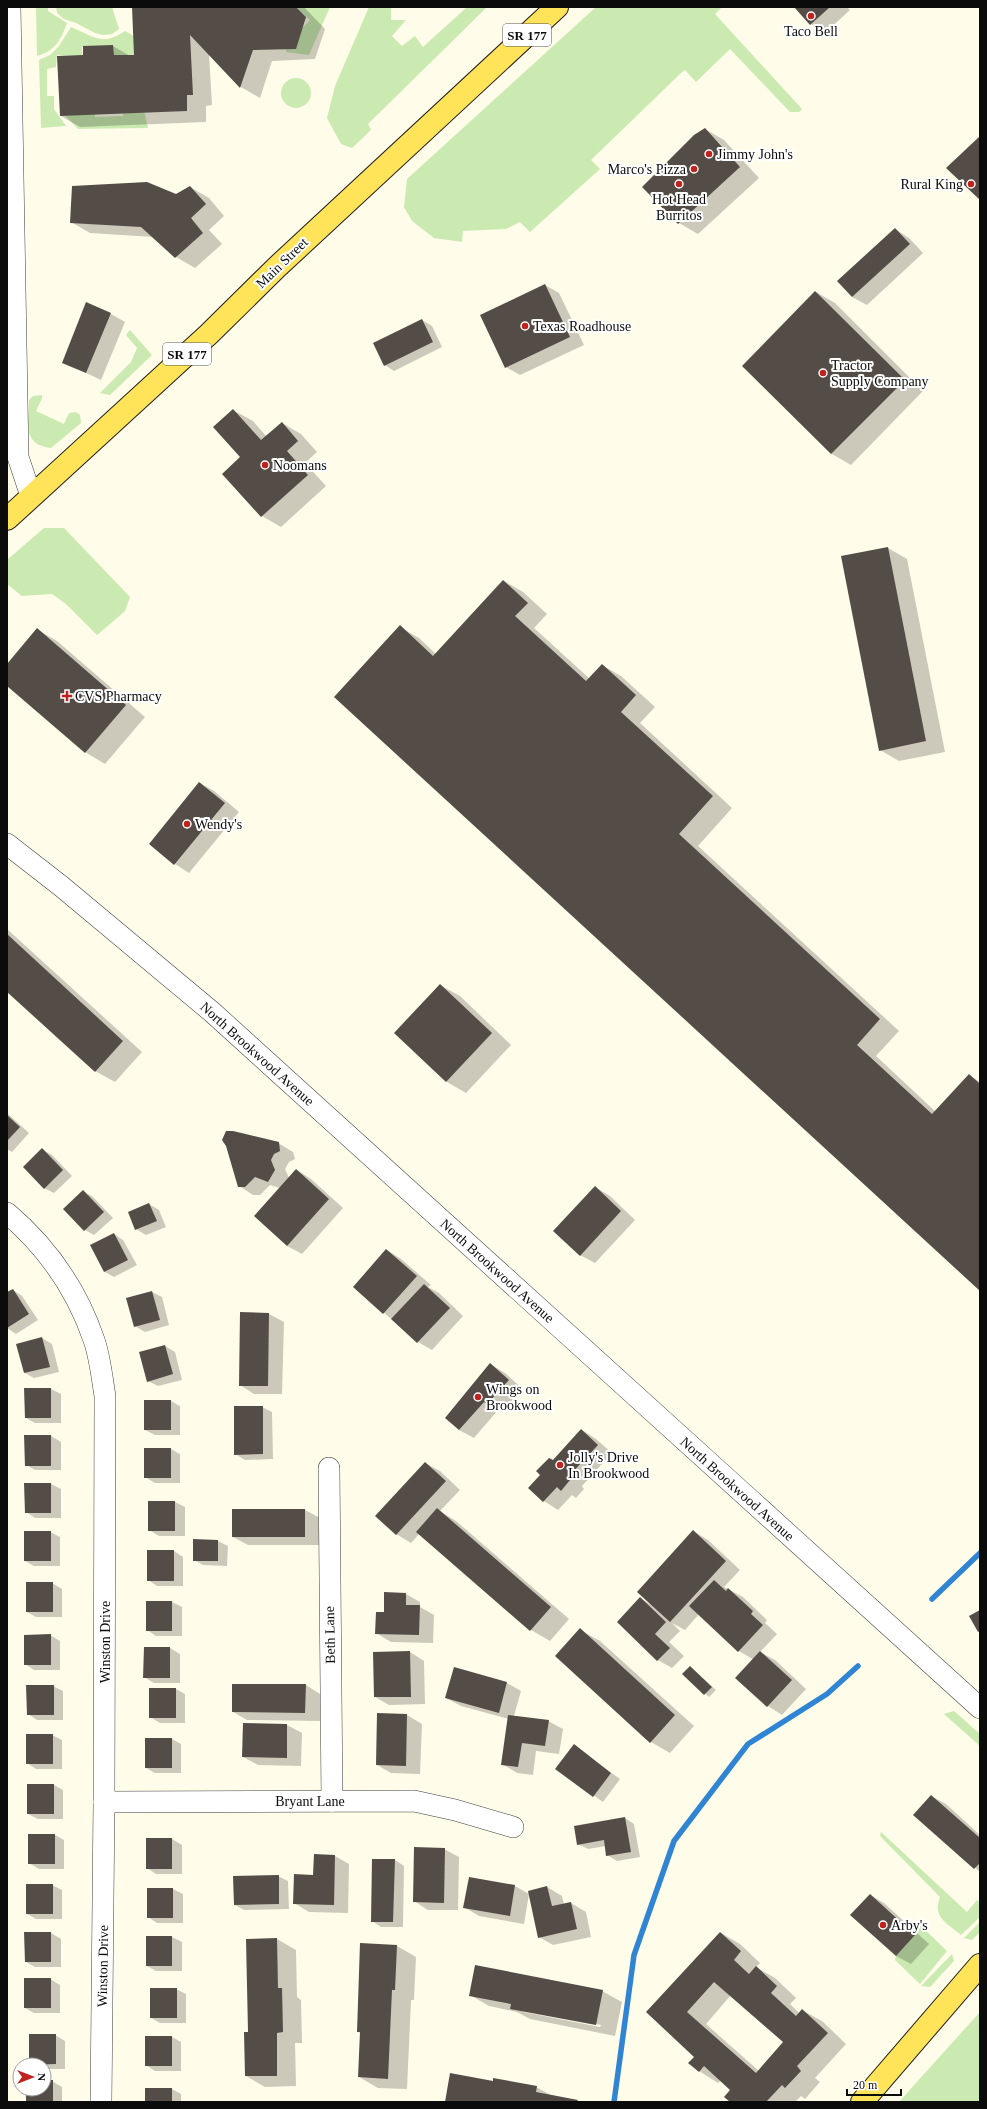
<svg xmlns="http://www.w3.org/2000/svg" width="987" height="2109" viewBox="0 0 987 2109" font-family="Georgia,serif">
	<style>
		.green { fill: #cbeab1 }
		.shadow { fill: #0003; fill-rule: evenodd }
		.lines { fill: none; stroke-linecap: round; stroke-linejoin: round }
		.stream { stroke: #2f85d3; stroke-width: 5.5 }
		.building { fill: #544d47; fill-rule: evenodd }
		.minor-casing { stroke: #3e3e3e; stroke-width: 22 }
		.major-casing { stroke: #1c1c1c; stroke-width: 24 }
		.minor { stroke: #fff; stroke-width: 21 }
		.major { stroke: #ffe359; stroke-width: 22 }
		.poi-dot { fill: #c0221d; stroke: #fff; stroke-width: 1.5 }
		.labels { text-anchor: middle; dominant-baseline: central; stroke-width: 4; stroke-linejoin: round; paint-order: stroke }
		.shield { fill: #fff; stroke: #545454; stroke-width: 1 }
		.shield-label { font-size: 13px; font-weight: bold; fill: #0b0b0b }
		.poi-label { font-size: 14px; fill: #0b0b0b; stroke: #fff; text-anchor: start }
		.street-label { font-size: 14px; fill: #0b0b0b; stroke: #fff }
	</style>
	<rect width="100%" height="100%" fill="#fffce9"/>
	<g class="green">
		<path d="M36 7H48V11L67 23C61 40 55 51 37 56Z"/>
		<path d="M56 7H112L119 29 112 34 103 35 95 33 76 23 64 19 57 13Z"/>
		<path d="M296 7H330L309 55 286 52 287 44 310 20Z"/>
		<path d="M369 7H391V20H406L392 36 402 46 415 36 423 47 467 7H487L368 124 371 130 352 148 341 144 327 118 335 86Z"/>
		<path d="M596 7H722L715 14 802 109 799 112H790L730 49 696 82 685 70 681 73 591 160 600 169 530 232 520 222 506 229 463 231 462 242 434 238 412 221 404 207 407 179Z"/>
		<path d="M71 27C93 36 102 47 125 31L134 36 144 55H114L113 47H82V56L57 55 56 67 47 69V96H54V109L66 126 41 128 39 60 50 55 59 46Z"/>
		<circle cx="296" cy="93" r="15"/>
		<path d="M61 111H95V117L123 116V112L144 111 148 128 78 129Z"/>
		<path d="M130 330 152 355 110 395 100 393 131 362 137 348 126 335Z"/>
		<path d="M42 395V398L36 411 64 424 69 413 76 412 80 415 81 423 51 448C22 445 29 424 29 400L33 396Z"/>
		<path d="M44 528H64L130 597 125 611 97 635 66 604 52 594 22 596 7 584V560Z"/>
		<path d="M954 1711 980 1734V1746L944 1714Z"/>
		<path d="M881 1832 967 1912 977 1900 980 1902V1917L961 1935C947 1923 932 1917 940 1897L880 1836Z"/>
		<path d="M980 1922V1932L972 1940 964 1938Z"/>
		<path d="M921 1926 947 1951 920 1984 895 1960 896 1956 915 1935Z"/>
		<path d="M952 1954 954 1961 930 1987 921 1986Z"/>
		<path d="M980 2012V2102H899L907 2093Z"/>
	</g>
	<g class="shadow">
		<path d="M133 7H304L325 29 315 59 272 61 260 98 241 87 209 54 212 105 206 106V122L80 127 61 116 84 56V47L113 46 130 56H135Z"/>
		<path d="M796 7H847L850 10 825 33 811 24Z"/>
		<path d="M705 129 724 140 759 178 698 234 679 223Z"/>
		<path d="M190 187 209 198 224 216 209 230 222 244 195 268 176 257 153 237 90 233 71 222 176 196Z"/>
		<path d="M895 229 909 238 923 253 867 305 852 297Z"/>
		<path d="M545 285 559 293 584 345 520 375 506 367Z"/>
		<path d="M816 292 835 303 923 391 851 465 832 454 743 366Z"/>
		<path d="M111 314 125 322 101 380 63 362Z"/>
		<path d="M422 320 432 326 442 347 394 371 385 365Z"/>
		<path d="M233 410 253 421 267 437 282 423 301 434 317 452 305 463 326 486 281 527 262 516 224 474 242 457Z"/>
		<path d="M888 548 907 559 945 752 899 761 880 750Z"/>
		<path d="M504 581 523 592 547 614 534 628 590 679 602 665 621 676 655 707 640 723 732 808 698 846 899 1031 876 1056 936 1112 969 1075 980 1082V1290L400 627 419 638 436 654Z"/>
		<path d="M38 630 57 641 145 717 105 764 85 752 7 685V665Z"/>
		<path d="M200 783 214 791 239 812 189 873 175 864 150 844Z"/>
		<path d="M7 929 142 1052 115 1082 95 1071 7 990Z"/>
		<path d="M440 985 460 996 511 1045 466 1093 447 1082 395 1033Z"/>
		<path d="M7 1113 29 1133 12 1152 7 1149Z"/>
		<path d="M226 1132 278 1143 293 1152 295 1159 289 1162 285 1169 289 1178 297 1170 311 1179 343 1208 302 1254 287 1246 280 1188 270 1185 260 1195H253L239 1186 227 1145 223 1140Z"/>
		<path d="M43 1150 52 1155 72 1176 54 1193 44 1188Z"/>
		<path d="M595 1187 610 1196 635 1220 595 1263 580 1255Z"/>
		<path d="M83 1191 93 1197 113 1218 94 1235 85 1230Z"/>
		<path d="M149 1204 159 1210 166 1227 146 1235 136 1229Z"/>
		<path d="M114 1234 123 1240 137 1265 114 1277 105 1272 91 1246Z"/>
		<path d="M387 1250 401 1259 431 1285 428 1287 439 1293 463 1316 432 1350 418 1342 354 1287Z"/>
		<path d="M13 1290 22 1296 38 1320 16 1334 7 1328V1294Z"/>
		<path d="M152 1292 162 1297 169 1325 145 1332 135 1326Z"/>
		<path d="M241 1313 269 1314 284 1322 282 1394H254L240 1385Z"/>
		<path d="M42 1338 52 1344 59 1372 34 1378 25 1373Z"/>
		<path d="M165 1346 175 1352 182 1380 158 1386 148 1381Z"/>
		<path d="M490 1364 505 1373 523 1389 502 1412 498 1410 474 1438 459 1430Z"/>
		<path d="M25 1389H51L61 1394V1423H35L26 1418Z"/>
		<path d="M171 1401 180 1406V1435H155L145 1430Z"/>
		<path d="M262 1407 272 1412 273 1459 245 1460 235 1454Z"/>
		<path d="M582 1430 596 1439 612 1453 582 1486 584 1489 576 1498 572 1495 558 1510 544 1501 529 1488Z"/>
		<path d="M25 1436H51L61 1442V1470H35L26 1465Z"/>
		<path d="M171 1449 180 1454V1483H155L145 1477Z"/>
		<path d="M425 1463 440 1471 460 1490 440 1511 456 1521 569 1619 550 1641 531 1630 420 1533 411 1543 396 1534Z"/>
		<path d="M25 1484H51L61 1489V1518H35L26 1512Z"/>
		<path d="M149 1502H175L185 1507V1536H159L149 1530Z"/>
		<path d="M233 1510H305L320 1518V1545H248L233 1537Z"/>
		<path d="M693 1531 708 1540 740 1570 724 1587 743 1597 767 1620 765 1623 777 1634 760 1652 775 1660 806 1689 782 1715 768 1706 754 1660 739 1651 699 1614 685 1630 672 1623 680 1631 669 1642 684 1656 672 1668 658 1660 640 1598 650 1604Z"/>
		<path d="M50 1532 60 1537V1566H34L25 1561Z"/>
		<path d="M194 1540 218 1541 228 1546 227 1566 203 1565 194 1560Z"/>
		<path d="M174 1551 183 1557V1586H157L148 1580Z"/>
		<path d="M52 1583 62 1589V1617H36L27 1612Z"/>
		<path d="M406 1594 420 1602V1607L434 1615 433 1643 391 1642 376 1633 385 1613Z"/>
		<path d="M147 1602H172L182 1607V1636H156L147 1630Z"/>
		<path d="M580 1630 600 1641 694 1726 670 1753 651 1742Z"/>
		<path d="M50 1635 60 1641V1670H34L25 1664Z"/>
		<path d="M145 1648H170L180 1654V1683H154L144 1677Z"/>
		<path d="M410 1652 424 1661 425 1704 389 1705 375 1697Z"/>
		<path d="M690 1667 716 1690 709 1697 684 1674Z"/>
		<path d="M507 1683 521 1691 514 1716 548 1721 563 1729 559 1754 536 1751 533 1775 517 1773 502 1764 509 1719 461 1706 446 1698Z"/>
		<path d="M306 1685 320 1694V1721L247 1720 233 1712Z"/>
		<path d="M53 1686 63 1691V1720H37L28 1714Z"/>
		<path d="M176 1689 185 1694V1723H160L150 1717Z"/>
		<path d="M378 1714 407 1715 422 1724 420 1774 391 1773 377 1765Z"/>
		<path d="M244 1724 287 1725 302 1733 301 1766 258 1765 243 1757Z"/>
		<path d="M52 1735 62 1740V1769H36L27 1763Z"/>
		<path d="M172 1739 181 1744V1773H155L146 1768Z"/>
		<path d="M574 1746 620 1779 603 1802 557 1769Z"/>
		<path d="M54 1785 63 1790V1819H38L28 1814Z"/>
		<path d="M931 1796 946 1804 980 1835V1872L915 1815Z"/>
		<path d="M625 1818 634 1824 640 1857 617 1861 607 1855 606 1846 588 1849 578 1844Z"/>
		<path d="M55 1835 64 1840V1869H39L29 1863Z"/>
		<path d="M147 1839H172L182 1845V1874H156L147 1868Z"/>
		<path d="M444 1849 459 1857 458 1910H428L414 1901Z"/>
		<path d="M335 1856 349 1864 348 1913 309 1912 294 1903 314 1876Z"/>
		<path d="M395 1860 404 1866 403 1927H381L372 1921Z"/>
		<path d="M278 1876 288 1881 289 1909 244 1910 235 1905Z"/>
		<path d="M52 1885 62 1890V1919H36L27 1914Z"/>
		<path d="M515 1886 529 1894 524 1924 479 1916 464 1907Z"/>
		<path d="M547 1887 562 1896 564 1905 571 1903 586 1912 591 1937 553 1945 539 1937Z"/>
		<path d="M148 1889H173L183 1894V1923H157L148 1917Z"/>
		<path d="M870 1895 884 1903 929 1944 911 1964 896 1956Z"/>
		<path d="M25 1933H51L61 1939V1967H35L26 1962Z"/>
		<path d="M721 1933 740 1944 760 1963 756 1967 775 1978 796 1998 790 2004 799 2013 802 2010 822 2021 846 2044 815 2078 820 2082 805 2099 801 2096 795 2102H731V2090L721 2080 718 2083 699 2071 696 2057 648 2012ZM731 1995 784 2042 759 2071 706 2024Z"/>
		<path d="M147 1937H172L182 1942V1971H156L147 1966Z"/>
		<path d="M277 1939 296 1950 297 1997 301 2000 302 2043H295L296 2086 265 2087 246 2076 249 2033Z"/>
		<path d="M397 1946 416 1957 414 2000H411L407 2089 378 2088 359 2077 361 2033 358 2032Z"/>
		<path d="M50 1979 60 1985V2013H34L25 2008Z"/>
		<path d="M176 1989 186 1994V2023H160L151 2018Z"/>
		<path d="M602 1991 622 2002 615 2036 530 2019 517 2012 489 2006 470 1995ZM521 2010 601 2025 600 2027 524 2012Z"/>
		<path d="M55 2035 65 2041V2069H44V2065L30 2064Z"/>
		<path d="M172 2037 181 2042V2071H155L146 2065Z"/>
		<path d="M44 2081H52L62 2087V2102H27V2089H44Z"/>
		<path d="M493 2083 536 2087 551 2095 579 2102H446Z"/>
		<path d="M172 2089 181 2094V2102H146Z"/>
	</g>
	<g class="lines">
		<g class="stream">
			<path d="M932 1599 980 1553"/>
			<path d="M614 2102 634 1955 674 1841 748 1744 827 1694 858 1666"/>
		</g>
	</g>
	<g class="building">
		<path d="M132 7H296L306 17 296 49 253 50 240 88 190 35 193 95H187V111L60 116 57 56 83 55V46L113 45 114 55H134Z"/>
		<path d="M794 7H830L810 25Z"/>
		<path d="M705 128 740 167 678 224 642 187 694 135Z"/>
		<path d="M980 136V200L946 168Z"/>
		<path d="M147 182 176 194 190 186 206 204 191 218 203 233 175 258 141 227 70 223 72 186Z"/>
		<path d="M895 228 910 244 852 297 837 281Z"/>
		<path d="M545 284 570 337 505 368 480 315Z"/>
		<path d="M815 291 905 380 831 454 742 366Z"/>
		<path d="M86 302 111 313 86 373 62 363Z"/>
		<path d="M422 319 433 342 384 366 373 343Z"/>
		<path d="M233 409 261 440 282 422 298 441 287 451 308 475 261 517 222 474 240 457 213 427Z"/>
		<path d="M888 547 926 741 879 751 841 556Z"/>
		<path d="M503 580 528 603 515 616 586 681 602 664 636 695 621 712 713 796 679 834 880 1019 857 1045 932 1114 969 1074 980 1084V1291L334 697 400 625 433 656Z"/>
		<path d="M37 628 126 705 85 753 7 686V664Z"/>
		<path d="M199 782 225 803 174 865 149 844Z"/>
		<path d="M7 934 123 1041 95 1072 7 992Z"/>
		<path d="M440 984 492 1033 446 1082 394 1033Z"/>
		<path d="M7 1115 20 1127 7 1141Z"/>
		<path d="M226 1131H233L279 1142 280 1151 274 1154 271 1160 275 1170 268 1182 255 1177 245 1187H238L226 1146 222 1140Z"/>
		<path d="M42 1148 63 1170 44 1189 23 1167Z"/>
		<path d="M296 1169 329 1199 287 1246 254 1216Z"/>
		<path d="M595 1186 621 1211 580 1256 553 1231Z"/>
		<path d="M83 1190 104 1212 84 1231 63 1209Z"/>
		<path d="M149 1203 157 1221 135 1230 128 1212Z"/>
		<path d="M114 1233 128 1260 104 1272 90 1245Z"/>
		<path d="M386 1249 417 1276 383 1314 353 1287Z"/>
		<path d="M424 1284 450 1308 417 1343 391 1319Z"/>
		<path d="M13 1289 29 1314 7 1328V1292Z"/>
		<path d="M152 1291 160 1320 134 1327 126 1298Z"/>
		<path d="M240 1312 269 1313 268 1386H239Z"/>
		<path d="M42 1337 50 1367 24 1373 16 1344Z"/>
		<path d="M165 1345 173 1374 147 1382 139 1352Z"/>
		<path d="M490 1363 509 1380 487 1404 484 1402 459 1430 445 1418Z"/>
		<path d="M24 1388H51V1418H25Z"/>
		<rect x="144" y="1400" width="27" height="30"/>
		<path d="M234 1406H263V1454L234 1455Z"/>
		<path d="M581 1429 598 1445 568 1477 570 1480 561 1491 557 1487 543 1502 528 1488 540 1475 536 1471 549 1458 553 1460Z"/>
		<path d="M24 1435H51V1466H25Z"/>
		<rect x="144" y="1448" width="27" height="30"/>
		<path d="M425 1462 446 1481 396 1535 375 1516Z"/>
		<path d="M24 1483H51V1513H25Z"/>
		<rect x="148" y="1501" width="27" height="30"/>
		<path d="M437 1508 551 1607 530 1631 416 1532Z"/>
		<rect x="232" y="1509" width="73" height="28"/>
		<path d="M693 1530 726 1561 670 1622 637 1592Z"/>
		<rect x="24" y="1531" width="27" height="30"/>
		<path d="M193 1539 218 1540V1561H193Z"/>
		<rect x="147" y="1550" width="27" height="31"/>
		<path d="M714 1580 726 1591 728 1588 753 1611 751 1614 763 1625 738 1652 689 1606Z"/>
		<rect x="26" y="1582" width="27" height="30"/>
		<path d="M384 1592 406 1593V1605H420L419 1635 375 1634 376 1612H384Z"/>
		<path d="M640 1597 666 1622 655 1634 670 1648 657 1661 617 1622Z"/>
		<rect x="146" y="1601" width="26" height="30"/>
		<path d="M980 1610V1631L978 1632 969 1616Z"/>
		<path d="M580 1628 675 1715 650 1743 555 1656Z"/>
		<path d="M51 1634V1665H24V1635Z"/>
		<path d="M144 1647H170V1678H143Z"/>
		<path d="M410 1651 411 1697H374L373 1652Z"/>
		<path d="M760 1651 792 1680 767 1707 735 1678Z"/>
		<path d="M690 1666 712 1687 704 1695 682 1674Z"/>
		<path d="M454 1667 507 1682 499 1713 445 1698Z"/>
		<path d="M232 1684H306L305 1713 232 1712Z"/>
		<path d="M26 1685H54V1715H27Z"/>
		<rect x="149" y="1688" width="27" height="30"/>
		<path d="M377 1713 407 1714 406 1766 376 1765Z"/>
		<path d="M508 1715 549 1720 545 1746 522 1743 518 1767 501 1765Z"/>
		<path d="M243 1723 287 1724V1758L242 1757Z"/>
		<rect x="26" y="1734" width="27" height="30"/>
		<rect x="145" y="1738" width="27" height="30"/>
		<path d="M574 1744 611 1773 593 1797 555 1769Z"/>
		<rect x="27" y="1784" width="27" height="30"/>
		<path d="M931 1795 980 1838V1863L974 1869 913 1815Z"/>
		<path d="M625 1817 631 1852 606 1856 604 1840 577 1845 574 1826Z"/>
		<rect x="28" y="1834" width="27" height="30"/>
		<rect x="146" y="1838" width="26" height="31"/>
		<path d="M414 1847 445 1848 444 1903 413 1902Z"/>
		<path d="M314 1854 335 1855 334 1905 293 1904 294 1874 313 1875Z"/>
		<path d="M372 1859H395L393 1922H371Z"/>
		<path d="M279 1875V1904L234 1905 233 1876Z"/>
		<path d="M469 1877 515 1885 510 1916 463 1908Z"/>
		<rect x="26" y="1884" width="27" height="30"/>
		<path d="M547 1886 552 1906 571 1902 577 1929 538 1938 528 1891Z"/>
		<rect x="147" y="1888" width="26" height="30"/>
		<path d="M870 1894 915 1935 896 1956 850 1915Z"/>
		<path d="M24 1932H51V1962H25Z"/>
		<path d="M720 1932 741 1951 734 1960 749 1974 756 1966 777 1986 771 1993 796 2016 802 2009 828 2033 797 2066 801 2071 785 2088 782 2085 766 2102H730L724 2097 730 2090 704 2066 699 2072 688 2063 694 2057 646 2012ZM714 1982 783 2042 756 2073 687 2012Z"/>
		<rect x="146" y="1936" width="26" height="30"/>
		<path d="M277 1938 278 1988H282L283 2032 277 2033V2076H245L244 2032H248L246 1939Z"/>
		<path d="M360 1943 397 1945 395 1990H392L388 2079 358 2077 360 2032H357Z"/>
		<path d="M475 1965 603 1990 596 2025 510 2009 511 2004 469 1996Z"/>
		<rect x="24" y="1978" width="27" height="30"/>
		<rect x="150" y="1988" width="27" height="30"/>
		<path d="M29 2034H56V2064L29 2065Z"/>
		<rect x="145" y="2036" width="27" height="30"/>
		<path d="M450 2073 493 2081V2078L537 2086 536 2092 578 2100 577 2102H445Z"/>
		<path d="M44 2080H53V2102H26V2089H44Z"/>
		<rect x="145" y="2088" width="27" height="14"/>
	</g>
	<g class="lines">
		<g class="minor-casing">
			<g id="minor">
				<path d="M10 7 18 457 31 496"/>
				<path d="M7 844 61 886 212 1012 980 1708"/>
				<path d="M7 1213C47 1247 77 1290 94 1340 100 1357 102 1378 105 1396L104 1802 101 2102"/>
				<path d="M329 1468 332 1801"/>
				<path d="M104 1802 414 1801 455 1810 513 1827"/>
			</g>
		</g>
		<g class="major-casing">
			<g id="major">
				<path d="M7 519 209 334 277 267 557 7"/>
				<path d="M862 2102 980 1965"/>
			</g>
		</g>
		<use href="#minor" class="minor"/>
		<use href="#major" class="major"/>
	</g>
	<g class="poi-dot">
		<circle cx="811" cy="16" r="4"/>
		<circle cx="709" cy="154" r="4"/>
		<circle cx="694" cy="169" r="4"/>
		<circle cx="679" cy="184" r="4"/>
		<circle cx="971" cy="184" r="4"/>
		<circle cx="525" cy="326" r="4"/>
		<circle cx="823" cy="373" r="4"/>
		<circle cx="265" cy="465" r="4"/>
		<path d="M65 690h4v4h4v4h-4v4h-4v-4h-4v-4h4z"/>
		<circle cx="187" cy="824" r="4"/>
		<circle cx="478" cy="1397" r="4"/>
		<circle cx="560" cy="1465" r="4"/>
		<circle cx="883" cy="1925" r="4"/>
	</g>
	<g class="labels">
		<g class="shield">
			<rect x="503" y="24" width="48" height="22" rx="3"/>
			<rect x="163" y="343" width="48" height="22" rx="3"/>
		</g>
		<g class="shield-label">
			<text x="527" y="35">SR 177</text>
			<text x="187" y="354">SR 177</text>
		</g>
		<g class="poi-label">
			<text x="811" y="31" text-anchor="middle">Taco Bell</text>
			<text x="717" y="154">Jimmy John's</text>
			<text x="686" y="169" text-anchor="end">Marco's Pizza</text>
			<text x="963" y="184" text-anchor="end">Rural King</text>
			<text x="679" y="199" text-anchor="middle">Hot Head<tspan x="679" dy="16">Burritos</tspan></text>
			<text x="533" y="326">Texas Roadhouse</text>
			<text x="831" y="365">Tractor<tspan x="831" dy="16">Supply Company</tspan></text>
			<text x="273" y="465">Noomans</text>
			<text x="75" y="696">CVS Pharmacy</text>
			<text x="195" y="824">Wendy's</text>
			<text x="486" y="1389">Wings on<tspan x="486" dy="16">Brookwood</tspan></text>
			<text x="568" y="1457">Jolly's Drive<tspan x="568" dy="16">In Brookwood</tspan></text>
			<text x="891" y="1925">Arby's</text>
		</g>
		<g class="street-label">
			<text transform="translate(282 263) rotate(-44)">Main Street</text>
			<text transform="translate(257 1054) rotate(42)">North Brookwood Avenue</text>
			<text transform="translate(497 1271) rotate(42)">North Brookwood Avenue</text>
			<text transform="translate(737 1489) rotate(42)">North Brookwood Avenue</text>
			<text transform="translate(330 1635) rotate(-91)">Beth Lane</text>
			<text transform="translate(105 1642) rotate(-90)">Winston Drive</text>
			<text x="310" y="1801">Bryant Lane</text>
			<text transform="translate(103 1966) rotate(-89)">Winston Drive</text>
		</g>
	</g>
	<rect width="987" height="2109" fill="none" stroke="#0b0b0b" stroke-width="16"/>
	<g transform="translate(32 2077) rotate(90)"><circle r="19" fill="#ffffff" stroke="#9d9d9d"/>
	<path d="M0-3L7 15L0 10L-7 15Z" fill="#c0221d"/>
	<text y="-6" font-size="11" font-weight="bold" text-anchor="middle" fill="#0b0b0b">N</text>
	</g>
	<path d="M847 2089v6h54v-6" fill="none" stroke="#0b0b0b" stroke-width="2"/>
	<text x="853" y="2089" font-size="12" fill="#0b0b0b" stroke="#ffffff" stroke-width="3" paint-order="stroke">20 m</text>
</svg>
